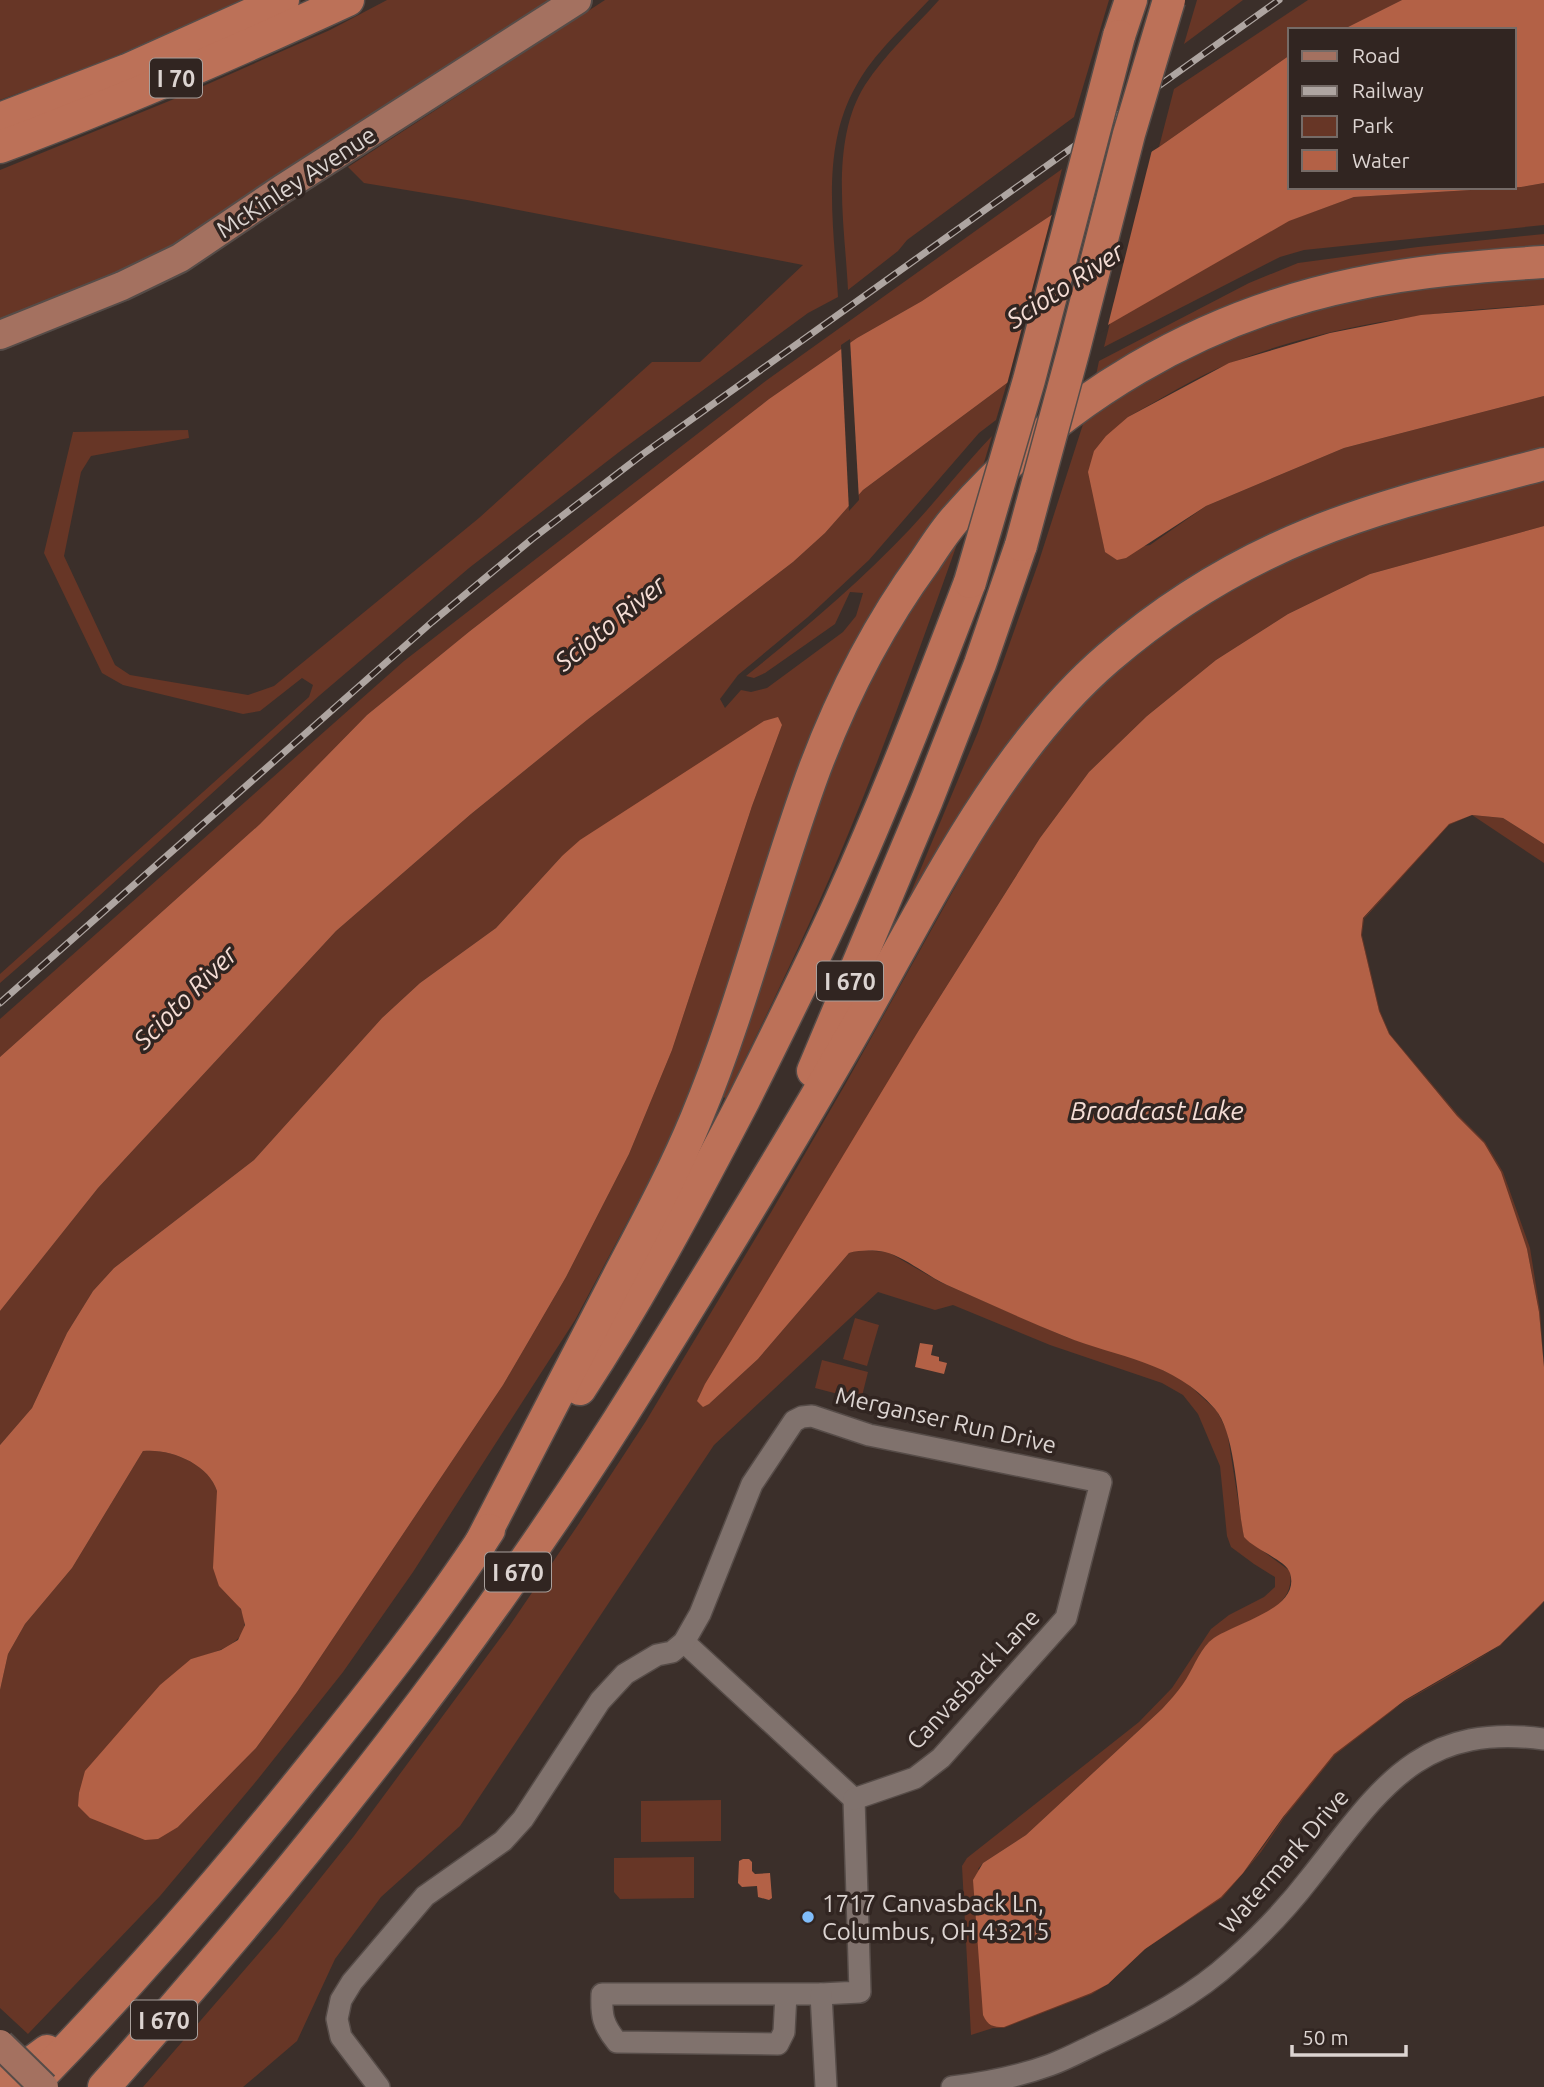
<svg xmlns="http://www.w3.org/2000/svg" width="1544" height="2087" viewBox="0 0 1544 2087" font-family="Ubuntu,sans-serif">
	<style>
		.green { fill: #673626 }
		.water { fill: #b36146 }
		.pier { fill: #3b2f2a }
		.lines { fill: none; stroke-linecap: round; stroke-linejoin: round }
		.minor-casing { stroke: #564c48; stroke-width: 24 }
		.major-casing { stroke: #564c48; stroke-width: 32 }
		.highway-casing { stroke: #564c48; stroke-width: 35 }
		.minor { stroke: #80726d; stroke-width: 21 }
		.major { stroke: #a47160; stroke-width: 28 }
		.highway { stroke: #bc7158; stroke-width: 32 }
		.rail-casing { stroke: #aea5a1; stroke-width: 7 }
		.rail { stroke: #312521; stroke-width: 4.5; stroke-dasharray: 13; stroke-linecap: butt }
		.major-bridge-casing { stroke: #564c48; stroke-width: 32; stroke-linecap: butt }
		.highway-bridge-casing { stroke: #564c48; stroke-width: 35; stroke-linecap: butt }
		.major-bridge { stroke: #a47160; stroke-width: 28 }
		.highway-bridge { stroke: #bc7158; stroke-width: 32 }
		.poi-dot { fill: #80bdfa; stroke: #312521; stroke-width: 2.5 }
		.labels { text-anchor: middle; dominant-baseline: central; stroke-width: 7; stroke-linejoin: round; paint-order: stroke }
		.shield { fill: #312521; stroke: #a9a09c; stroke-width: 2 }
		.shield-label { font-size: 23px; font-weight: bold; fill: #dcd4d1 }
		.street-label { font-size: 24px; fill: #dcd4d1; stroke: #312521 }
		.poi-label { font-size: 24px; fill: #dcd4d1; stroke: #312521; text-anchor: start }
		.water-label { font-size: 26px; font-style: italic; fill: #f5ddd5; stroke: #312521 }
	</style>
	<rect width="100%" height="100%" fill="#3b2f2a"/>
	<g class="green">
		<path d="M0 0H244L93 66 0 100Z"/>
		<path d="M387 0H554L204 227 151 259 0 322V170L174 99 330 30Z"/>
		<path d="M605 0H929C904 27 874 53 856 86 820 149 834 227 838 297L808 313 623 449 469 568 320 695 77 916 0 983V974L309 697 313 685 302 678 260 711 243 714 123 685 102 673 44 553 73 432 188 430 189 438 91 456 81 472 64 556 115 665 130 675 248 695 274 686 479 518 652 362H700L803 265 467 200 364 183 348 167Z"/>
		<path d="M939 0H1109L1074 117 907 240 898 251 848 290C845 226 829 142 865 85 885 54 915 27 939 0Z"/>
		<path d="M1197 0H1243L1184 44Z"/>
		<path d="M1308 0H1402L1342 30H1290V55L1159 147 1174 89Z"/>
		<path d="M1062 169 1050 216 922 301 857 338 769 399 470 631 367 715 260 824 0 1057V1019L404 661 767 380Z"/>
		<path d="M1544 183V225L1304 250 1280 257 1104 347 1110 323 1288 221 1354 197 1521 187Z"/>
		<path d="M1544 234V247L1447 256 1095 380 1099 361 1249 283 1298 263 1418 247Z"/>
		<path d="M1544 276V305C1439 310 1330 324 1231 363 1195 377 1161 399 1128 417L1100 525 1105 552 1150 545 1206 506 1344 448 1544 396V448L1412 484 1144 613 901 916 978 732 1038 564 1085 418 1174 363 1286 315 1393 290Z"/>
		<path d="M1007 383 996 420 979 433 869 560 808 617 738 675 720 699 725 708 741 690 751 692 767 688 843 632 856 616 863 593 850 592 835 624 765 673 754 678 746 676C803 630 860 582 910 529 938 499 963 466 992 436L980 476 868 622 848 656 823 708 705 1058 674 1134 575 1320 413 1572 343 1672 258 1779 160 1896 28 2034 0 2008V1690L8 1654 25 1624 72 1568 143 1451C170 1448 209 1464 217 1491L219 1586C226 1593 237 1601 241 1610 257 1643 213 1653 191 1659L178 1827 256 1748 297 1692 503 1385 566 1277 629 1154 672 1050 752 806 782 725 562 856 496 928 420 983 382 1018 254 1160 114 1268 93 1291 67 1333 32 1408 0 1445V1311L98 1188 336 931 471 814 587 720 793 562 825 533 863 490Z"/>
		<path d="M1544 474V526L1370 574 1288 614 1216 660 1147 716 1089 772 1040 838 919 1030 709 1404 758 1359 849 1253 860 1250 888 1252 940 1282 1066 1337 1142 1360 1185 1381 1217 1411 1227 1431 1244 1537 1290 1571C1297 1616 1237 1619 1210 1642 1199 1651 1192 1671 1184 1684 1178 1693 1169 1701 1162 1709L1026 1835 983 1863 978 1869 1091 1993C1112 1981 1126 1965 1144 1949 1177 1920 1216 1906 1244 1871 1276 1833 1299 1788 1335 1753 1383 1707 1445 1683 1499 1646 1516 1634 1526 1610 1544 1602L1500 1646 1405 1701 1335 1755 1284 1818 1261 1852 1222 1898 1145 1949 1108 1984 1092 1994 1004 2028H993L971 2035 962 1866 967 1858 1139 1722 1172 1688 1211 1629 1229 1615 1264 1597 1275 1587V1577L1254 1564 1231 1547 1227 1536 1220 1466 1198 1414 1183 1395 1162 1383 1050 1345 953 1305 935 1310 878 1292 714 1445 460 1826 381 1897 335 1959 297 2041 243 2087H143L279 1930 354 1836 510 1625 578 1525 646 1421 770 1214 846 1083 987 830 1023 774 1056 732 1090 695 1125 663 1223 589 1315 544Z"/>
		<path d="M958 537 956 547C922 642 888 738 849 832 812 922 769 1010 726 1098L719 1096 807 829 871 667Z"/>
		<path d="M1472 815 1503 818 1544 844V863L1472 815 1449 825 1364 919 1362 935 1380 1011 1390 1034 1458 1115 1485 1142 1503 1172 1530 1248 1540 1311 1544 1367 1539 1312 1527 1249 1484 1143 1457 1116 1389 1034 1379 1011 1361 935 1363 919 1398 879 1449 824Z"/>
		<path d="M855 1318 879 1325 867 1366 843 1359Z"/>
		<path d="M822 1360 868 1372 861 1400 815 1388Z"/>
		<path d="M721 1800V1841L641 1842V1801Z"/>
		<path d="M694 1857V1898L620 1899 614 1892V1858Z"/>
	</g>
	<g class="water">
		<path d="M1402 0H1544V183L1521 187 1354 197 1289 221 1007 383 863 490 825 533 793 562 587 720 471 814 336 931 98 1188 0 1311V1057L260 824 367 715 470 631 769 399 857 338 922 301 1050 216 1159 147 1290 55V187H1514V30H1342Z"/>
		<path d="M1544 305V396L1344 448 1206 506 1126 558 1117 560 1105 552 1088 472 1094 451 1106 436 1128 417 1229 363 1330 333 1421 315Z"/>
		<path d="M1544 526V844L1503 818 1472 815 1449 824 1363 918 1361 935 1379 1011 1389 1034 1457 1116 1484 1143 1501 1172 1527 1249 1539 1312 1544 1367V1601L1500 1645 1405 1700 1334 1754 1283 1817 1243 1873 1221 1897 1145 1949 1108 1984 1091 1993 1004 2027C993 2027 988 2026 983 2015L973 1880 983 1863 1026 1835 1162 1709C1169 1701 1177 1693 1183 1684 1192 1671 1198 1653 1209 1642 1229 1623 1302 1611 1290 1573 1286 1560 1255 1550 1244 1537 1237 1504 1236 1433 1215 1409 1174 1361 1118 1358 1064 1336 1024 1320 986 1302 947 1285 929 1277 903 1256 885 1252 873 1250 860 1250 849 1253L758 1359 709 1404 703 1407 697 1401 705 1384 919 1030 1040 838 1089 772 1147 716 1216 660 1288 614 1370 574Z"/>
		<path d="M778 717 782 725 752 806 672 1050 629 1154 566 1277 503 1385 297 1692 256 1748 178 1827 158 1839 145 1840 90 1818 78 1806 79 1793 85 1771 160 1685 191 1659 221 1650 238 1640 245 1625 241 1609 219 1586 213 1568 217 1491C209 1464 170 1448 143 1451L72 1568 25 1624 8 1654 0 1690V1445L32 1408 67 1333 93 1291 114 1268 254 1160 382 1018 420 983 496 928 562 856 580 840 764 721Z"/>
		<path d="M920 1343 933 1345 931 1355 939 1357V1361L947 1363 944 1374 915 1367Z"/>
		<path d="M743 1859H749L752 1862V1871L755 1874 770 1873 772 1898 769 1900 758 1897 757 1886 742 1887 738 1883 739 1861Z"/>
	</g>
	<g class="pier">
		<path d="M1153 146 1107 329 1006 388 1053 210Z"/>
		<path d="M850 339 859 500 849 511 841 345Z"/>
	</g>
	<g class="lines">
		<g class="minor-casing">
			<g id="minor">
				<path d="M684 1642 854 1799"/>
				<path d="M786 1994 784 2032 778 2044 617 2042C603 2025 601 2016 602 1994H821L860 1992 854 1799"/>
				<path d="M821 1994 826 2087"/>
				<path d="M379 2087 341 2037 337 2019 341 2000 352 1982 425 1896 503 1841 523 1819 600 1701 625 1674 657 1655 672 1652 684 1642 700 1614 752 1484 794 1421 802 1417 812 1416 869 1435 1101 1482 1066 1618 941 1758 915 1778 854 1799"/>
				<path d="M952 2087C984 2083 1020 2076 1050 2065 1067 2059 1083 2050 1098 2043 1147 2020 1194 1996 1233 1960 1261 1935 1287 1908 1310 1878 1379 1791 1418 1722 1544 1739"/>
			</g>
		</g>
		<g class="major-casing">
			<path id="major" d="M0 335 122 286 180 258 282 189 577 0"/>
		</g>
		<g class="highway-casing">
			<g id="highway">
				<path d="M1119 36 1131 0"/>
				<path d="M0 119 127 70 283 0"/>
				<path d="M0 147C119 103 233 53 348 0"/>
				<path d="M813 1071 927 800 980 664 1021 545"/>
				<path d="M580 1389C641 1296 693 1198 744 1100 777 1034 810 968 841 900 888 796 929 689 970 582"/>
				<path d="M479 1546C523 1460 568 1375 612 1289 641 1233 672 1177 696 1119 744 1004 772 884 815 768 843 694 879 624 925 561 935 546 945 530 957 517 1061 398 1201 316 1356 284 1417 271 1481 266 1544 262"/>
				<path d="M0 2086 47 2051"/>
				<path d="M30 2087C130 1985 222 1879 311 1768 373 1691 435 1613 489 1530"/>
				<path d="M104 2087C301 1866 486 1635 642 1383 711 1272 780 1160 845 1047 921 917 992 758 1108 658 1167 607 1235 565 1308 535 1383 504 1465 485 1544 464"/>
			</g>
		</g>
		<use href="#minor" class="minor"/>
		<use href="#major" class="major"/>
		<use href="#highway" class="highway"/>
		<g class="rail-casing">
			<path id="rail" d="M0 1003 432 622 532 539 643 454 1279 0"/>
		</g>
		<use href="#rail" class="rail"/>
		<g class="major-bridge-casing">
			<path id="major-bridge" d="M0 2044 44 2087"/>
		</g>
		<g class="highway-bridge-casing">
			<g id="highway-bridge">
				<path d="M1021 545 1074 349 1129 134 1169 0"/>
				<path d="M970 582 1029 380 1119 36"/>
			</g>
		</g>
		<use href="#major-bridge" class="major-bridge"/>
		<use href="#highway-bridge" class="highway-bridge"/>
	</g>
	<circle class="poi-dot" cx="808" cy="1917" r="7"/>
	<g class="labels">
		<g class="shield">
			<rect x="150" y="58.5" width="52" height="39" rx="5"/>
			<rect x="817" y="961.5" width="66" height="39" rx="5"/>
			<rect x="485" y="1552.5" width="66" height="39" rx="5"/>
			<rect x="131" y="2000.5" width="66" height="39" rx="5"/>
		</g>
		<g class="shield-label">
			<text x="176" y="78">I 70</text>
			<text x="850" y="981">I 670</text>
			<text x="518" y="1572">I 670</text>
			<text x="164" y="2020">I 670</text>
		</g>
		<g class="street-label">
			<text transform="translate(296 182) rotate(-33)">McKinley Avenue</text>
			<text transform="translate(946 1420) rotate(13)">Merganser Run Drive</text>
			<text transform="translate(973 1679) rotate(-47)">Canvasback Lane</text>
			<text transform="translate(1284 1861) rotate(-49)">Watermark Drive</text>
		</g>
		<g class="poi-label">
			<text x="822" y="1903">1717 Canvasback Ln,<tspan x="822" dy="28">Columbus, OH 43215</tspan></text>
		</g>
		<g class="water-label">
			<text transform="translate(1065 285) rotate(-33)">Scioto River</text>
			<text transform="translate(610 623) rotate(-39)">Scioto River</text>
			<text transform="translate(185 997) rotate(-45)">Scioto River</text>
			<text x="1157" y="1110">Broadcast Lake</text>
		</g>
	</g>
	<rect x="1288" y="28" width="228" height="161" fill="#312521" stroke="#756b67" stroke-width="2"/>
	<rect x="1302" y="51" width="35" height="10" fill="#a47160" stroke="#756b67" stroke-width="2"/>
	<text x="1352" y="63" font-size="21" fill="#dcd4d1">Road</text>
	<rect x="1302" y="86" width="35" height="10" fill="#aea5a1" stroke="#756b67" stroke-width="2"/>
	<text x="1352" y="98" font-size="21" fill="#dcd4d1">Railway</text>
	<rect x="1302" y="116" width="35" height="21" fill="#673626" stroke="#756b67" stroke-width="2"/>
	<text x="1352" y="133" font-size="21" fill="#dcd4d1">Park</text>
	<rect x="1302" y="150" width="35" height="21" fill="#b36146" stroke="#756b67" stroke-width="2"/>
	<text x="1352" y="168" font-size="21" fill="#dcd4d1">Water</text>
	<path d="M1292 2045v10h114v-10" fill="none" stroke="#dcd4d1" stroke-width="3.5"/>
	<text x="1302" y="2045" font-size="21" fill="#dcd4d1" stroke="#312521" stroke-width="5" paint-order="stroke">50 m</text>
</svg>
